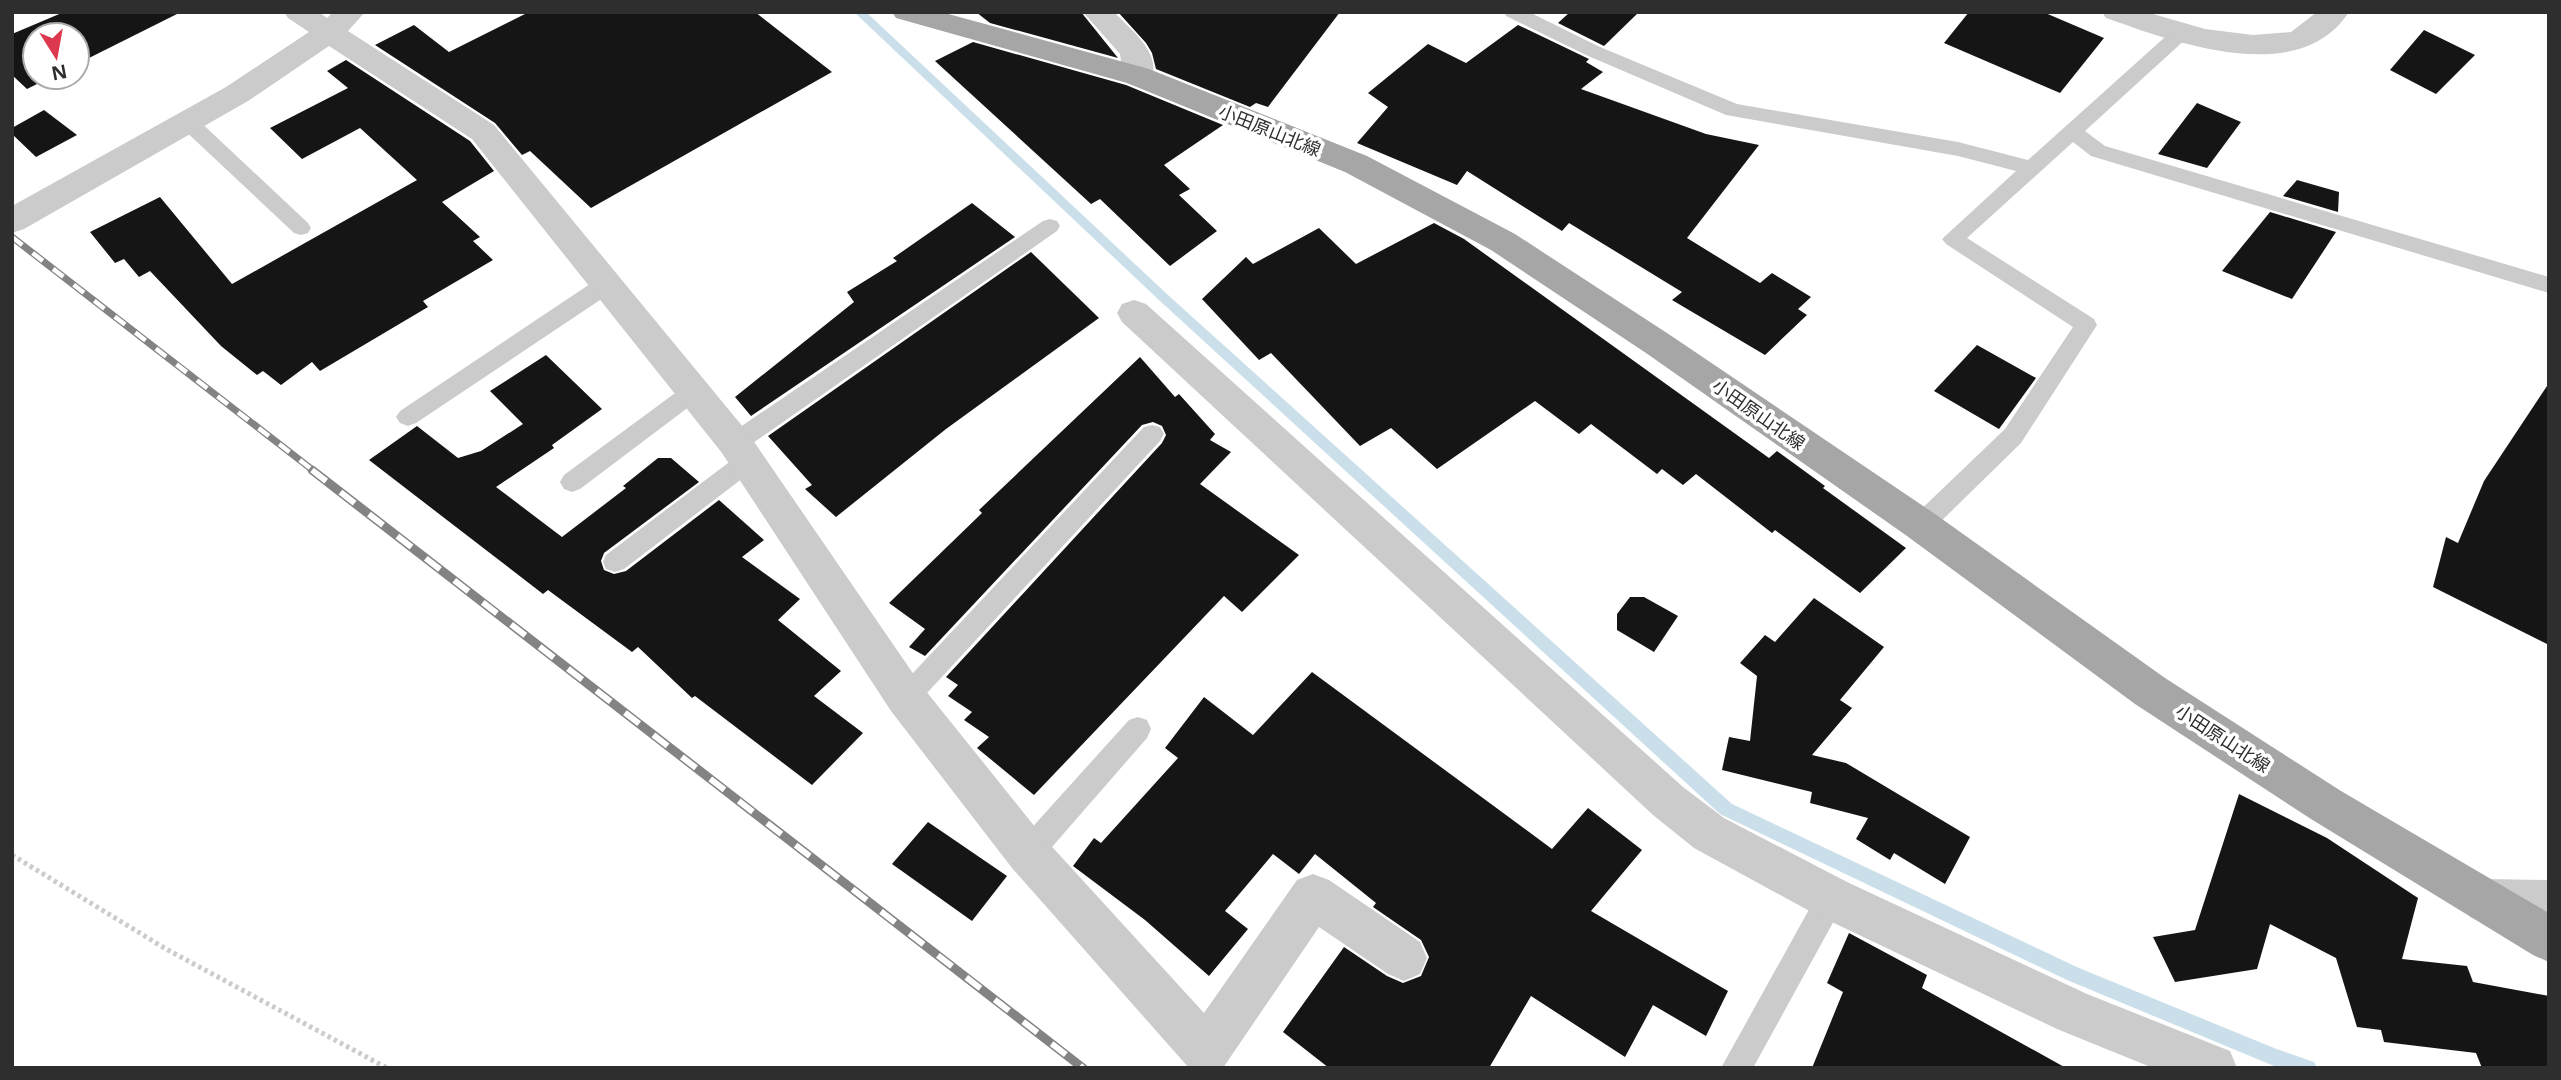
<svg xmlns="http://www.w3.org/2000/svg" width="2561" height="1080" viewBox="0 0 2561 1080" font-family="'Noto Sans','Noto Sans JP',sans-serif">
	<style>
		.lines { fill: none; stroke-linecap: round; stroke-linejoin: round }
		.stream { fill: #cadfea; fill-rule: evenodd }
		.building { fill: #151515 }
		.path { stroke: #cbcbcb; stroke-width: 5; stroke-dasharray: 3.5 3.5; stroke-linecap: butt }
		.service { fill: #cbcbcb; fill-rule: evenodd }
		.minor { fill: #cbcbcb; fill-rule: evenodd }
		.primary { fill: #a6a6a6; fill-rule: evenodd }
		.rail-far1-casing { stroke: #838383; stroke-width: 7 }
		.rail-casing { stroke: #838383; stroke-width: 9 }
		.rail-far1 { stroke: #fff; stroke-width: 4.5; stroke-dasharray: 13; stroke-linecap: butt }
		.rail { stroke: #fff; stroke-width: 6; stroke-dasharray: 18; stroke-linecap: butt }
		.labels { text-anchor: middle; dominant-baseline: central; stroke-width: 7; stroke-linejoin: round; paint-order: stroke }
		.street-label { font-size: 18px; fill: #2e2e2e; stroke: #fff }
	</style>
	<rect width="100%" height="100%" fill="#fff"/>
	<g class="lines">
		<path class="stream" d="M854 12H866L1168 295 1732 804 2079 968 2274 1048 2314 1062 2317 1068 2274 1066 2067 980 1720 814 1160 301Z"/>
	</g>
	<g class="building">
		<path d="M64 12H181L77 64V35H35V77H51L27 89 12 75V34Z"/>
		<path d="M529 12H755L832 72 591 208 530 151 522 155 495 123 375 45 414 25 449 52Z"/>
		<path d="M976 12H1081L1118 58 990 23Z"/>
		<path d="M1118 12H1340L1268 107 1256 103 1250 107 1156 69 1152 53 1146 43Z"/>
		<path d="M1570 12H1639L1604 46 1558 23Z"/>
		<path d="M1969 12H2043L2104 38 2060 93 1944 43Z"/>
		<path d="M1518 25 1589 59 1586 62 1603 72 1581 89 1706 134 1759 145 1687 238 1760 283 1772 273 1811 297 1798 309 1807 315 1765 355 1672 300 1682 292 1569 223 1562 231 1467 171 1457 185 1357 143 1388 107 1368 93 1428 44 1466 63Z"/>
		<path d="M2424 30 2475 55 2436 94 2390 70Z"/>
		<path d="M973 42 1126 85 1223 125 1164 165 1190 189 1179 195 1217 231 1170 266 1100 199 1091 204 935 61Z"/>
		<path d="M346 60 470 141 494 171 442 202 480 237 473 241 493 260 423 301 428 307 320 371 312 362 281 385 263 371 257 375 221 346 150 271 139 277 124 259 115 263 90 232 160 197 232 284 417 180 360 128 302 159 270 128 348 88 327 71Z"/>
		<path d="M2197 103 2241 122 2207 168 2158 154Z"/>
		<path d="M44 110 77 135 36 157 12 134V128Z"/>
		<path d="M2297 180 2339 192 2338 212 2283 196Z"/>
		<path d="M972 203 1015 237 751 416 735 397 854 302 847 292 897 261 893 258Z"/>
		<path d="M2270 212 2336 232 2292 299 2222 271Z"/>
		<path d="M1434 223 1464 239 1769 458 1777 451 1825 486 1823 488 1906 548 1860 593 1775 530 1772 533 1696 474 1683 485 1662 469 1657 474 1591 424 1579 434 1535 401 1437 469 1391 428 1360 446 1271 353 1259 360 1202 299 1246 257 1253 264 1319 228 1356 264Z"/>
		<path d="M1031 252 1099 318 946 429 836 517 805 489 812 485 768 436Z"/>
		<path d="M1977 345 2036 378 1999 429 1934 391Z"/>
		<path d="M546 355 602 409 552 445 554 448 496 487 562 537 626 488 623 486 658 458H671L699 482 604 553 601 561 604 570 614 574 626 571 719 500 764 540 742 557 800 599 778 620 841 671 814 696 863 733 812 785 695 696 692 698 638 647 632 652 548 590 543 594 369 460 417 426 458 458 481 451 523 424 490 391Z"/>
		<path d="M1140 357 1175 397 1179 394 1215 434 1210 440 1231 452 1200 484 1299 555 1242 612 1224 596 1034 795 977 748 989 737 964 720 972 712 948 696 958 685 946 677 1162 443 1166 435 1162 426 1153 422 1142 425 925 656 909 647 925 629 889 603 982 513 979 510Z"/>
		<path d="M2549 383V645L2433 587 2446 537 2458 543 2484 481Z"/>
		<path d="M1630 597H1644L1678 616 1654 652 1617 630V614Z"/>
		<path d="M1814 598 1884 647 1840 700 1852 708 1812 755 1846 763 1970 837 1945 884 1894 853 1890 860 1856 839 1868 818 1810 803 1812 792 1722 770 1729 737 1750 741 1757 676 1740 663 1765 635 1775 642Z"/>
		<path d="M1312 672 1552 849 1588 808 1642 850 1591 911 1728 991 1706 1036 1653 1005 1625 1057 1531 996 1489 1068H1329L1283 1032 1344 947 1387 976 1403 983 1421 976 1429 957 1421 940 1373 907 1376 903 1315 854 1299 874 1273 854 1225 911 1248 929 1209 976 1145 920 1073 866 1094 838 1101 843 1178 758 1165 748 1204 697 1253 735Z"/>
		<path d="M2239 794 2327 838 2418 898 2402 959 2467 966 2473 982 2549 996V1068H2482L2476 1053 2384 1042 2381 1030 2357 1027 2336 958 2270 924 2257 969 2175 982 2153 937 2195 930Z"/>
		<path d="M928 822 1007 876 972 921 892 864Z"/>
		<path d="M1849 933 1927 975 1922 988 2066 1068H1812L1843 992 1827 983Z"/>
	</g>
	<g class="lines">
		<path class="path" d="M12 855 166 949 387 1068"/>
		<g class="service">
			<path d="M1504 12H1529L1600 47 1737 104 1958 142 2028 160 2174 29H2188L2190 33 2188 37 2085 131 2105 146 2549 277V293L2091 156 2073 142 1967 238 2094 319 2097 325 2021 443 1930 532 1921 535 1912 532 1909 525 1912 518 2005 429 2073 327 1946 244 1942 239 2016 171 1958 156 1726 115 1586 55 1506 16Z"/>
			<path d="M188 115 195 117 308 223 311 228 308 233 301 235 294 233 181 127 178 122 181 117Z"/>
			<path d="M1050 219 1057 221 1060 226 1057 231 743 450 735 452 727 450 723 443 727 436 1043 221Z"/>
			<path d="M607 276 615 278 618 284 615 290 416 423 408 426 400 423 396 417 400 411 599 278Z"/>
			<path d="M694 382 702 385 705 391 702 397 580 489 572 492 564 489 560 482 564 475 686 385Z"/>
			<path d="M1152 425 1160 427 1164 434 1160 441 915 706 906 710 897 706 893 698 897 690 1144 427Z"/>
			<path d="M748 451 756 454 760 461 756 468 624 569 615 572 606 569 603 562 606 555 740 454Z"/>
			<path d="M1138 717 1147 720 1151 729 1147 738 1038 863 1028 867 1018 863 1014 853 1018 843 1129 720Z"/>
			<path d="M1831 884 1841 888 1845 898 1841 908 1753 1068H1721L1821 888Z"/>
		</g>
		<g class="minor">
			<path d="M284 12H319L327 18 333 12H365L348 31 494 125 748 433 921 685 1044 838 1204 1013 1297 880 1313 874 1329 880 1420 942 1427 958 1420 974 1404 981 1388 974 1319 927 1223 1068H1189L1012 868 891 711 722 453 472 139 329 46 248 101 24 229 12 233V206L226 87 309 32 288 18Z"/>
			<path d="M1083 12H1114C1131 30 1166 56 1149 83L1138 86 1127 83 1123 76 1120 54Z"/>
			<path d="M2102 12H2146L2205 29 2253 35 2291 32 2317 12H2349C2299 89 2174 42 2106 18Z"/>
			<path d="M1134 300 1146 304 1683 787 1724 818 1847 882 2087 994 2230 1051 2237 1068H2153L2057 1029 1815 914 1694 848 1653 815 1122 322 1117 313 1122 304Z"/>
			<path d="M2486 879 2549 880V924L2486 923 2470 917 2463 901 2470 885Z"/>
		</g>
		<path class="primary" d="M892 12H941L1149 69 1367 156 1515 234 1670 335 1935 514 2165 678 2341 791 2549 913V962L2533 955 2311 819 2135 704 1907 536 1646 353 1491 250 1345 172 1127 83 896 18Z"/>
		<g class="rail-far1-casing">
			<path id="rail-far1" d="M12 237 314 471"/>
		</g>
		<g class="rail-casing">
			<path id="rail" d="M312 470 1083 1068"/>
		</g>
		<use href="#rail-far1" class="rail-far1"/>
		<use href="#rail" class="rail"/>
	</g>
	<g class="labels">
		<g class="street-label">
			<text transform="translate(1270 130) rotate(22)">小田原山北線</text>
			<text transform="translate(1759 414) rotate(35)">小田原山北線</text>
			<text transform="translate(2223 738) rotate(33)">小田原山北線</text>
		</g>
	</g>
	<rect width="2561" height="1080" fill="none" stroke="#2e2e2e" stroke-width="28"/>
	<g transform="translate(56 56) rotate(169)"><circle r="33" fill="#ffffff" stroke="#ababab" stroke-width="2"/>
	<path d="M0-5L12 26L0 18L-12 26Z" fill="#dc394e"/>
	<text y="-10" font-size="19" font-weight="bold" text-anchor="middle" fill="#2e2e2e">N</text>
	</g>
</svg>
